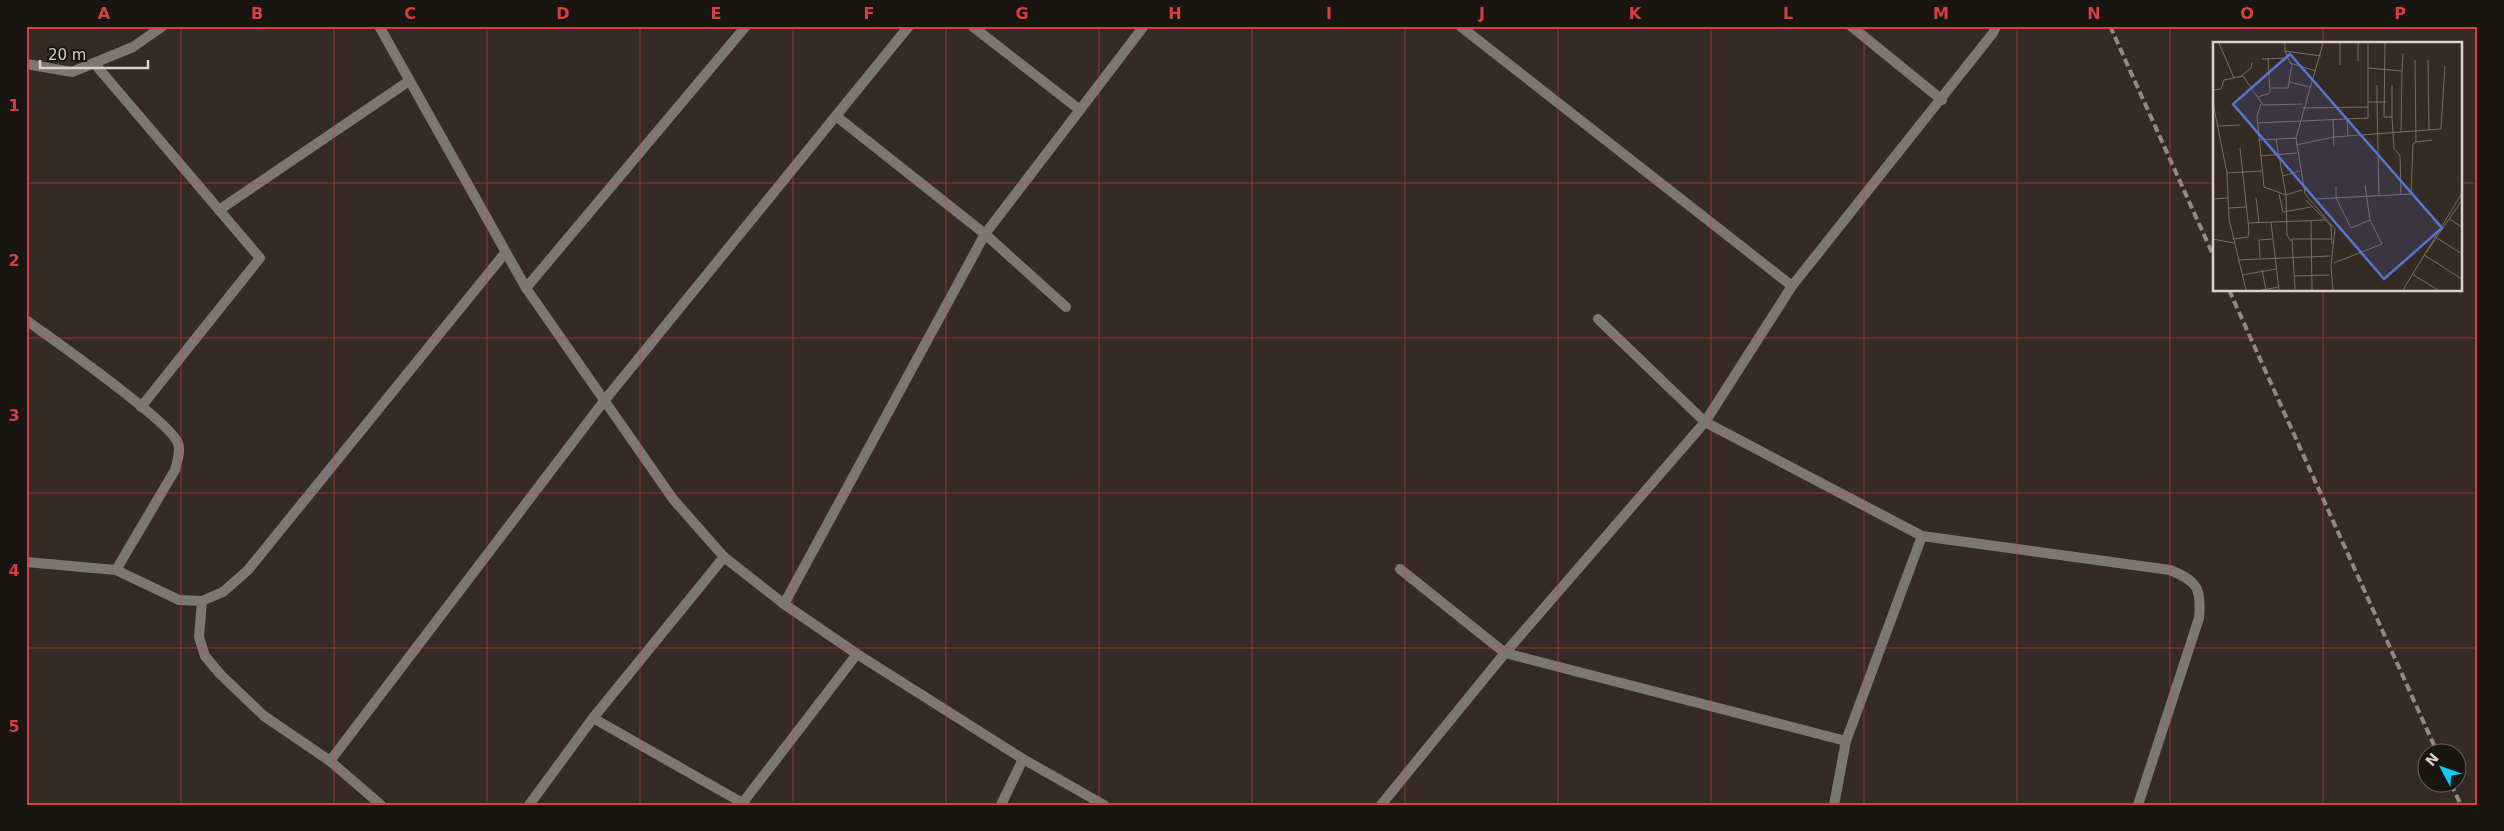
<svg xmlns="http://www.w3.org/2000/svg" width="2504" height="831" viewBox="0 0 2504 831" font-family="'DejaVu Sans',sans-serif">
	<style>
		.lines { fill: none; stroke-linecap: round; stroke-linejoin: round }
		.minor { stroke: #7d7773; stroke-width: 10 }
		.tertiary { stroke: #7d7773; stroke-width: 10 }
		.rail { stroke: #918882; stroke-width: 4; stroke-dasharray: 8 4; stroke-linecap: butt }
		.grid { fill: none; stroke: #d64140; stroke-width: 1; stroke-opacity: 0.55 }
		.inset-road { fill: none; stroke: #766d67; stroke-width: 1 }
		.view { fill: #5575d4; fill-opacity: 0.15; stroke: #5575d4; stroke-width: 2.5 }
		.inset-edge { fill: none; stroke: #d7d0cb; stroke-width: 2.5 }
		.neatline { fill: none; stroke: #d64140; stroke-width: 2 }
		.grid-label { font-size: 16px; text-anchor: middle; font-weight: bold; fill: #d64140 }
	</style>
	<rect width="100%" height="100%" fill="#362b24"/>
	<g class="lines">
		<g class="minor">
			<path d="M972 26 1080 110"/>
			<path d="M1460 26 1792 286"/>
			<path d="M1851 26 1942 100"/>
			<path d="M94 63 260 258 141 407"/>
			<path d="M26 64 72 72 133 47 163 26"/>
			<path d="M836 116 985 234 1066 307"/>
			<path d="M219 210 409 81"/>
			<path d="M526 288 746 26"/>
			<path d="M26 320C52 339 170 421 178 443 181 452 177 462 175 470L116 570"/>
			<path d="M1922 536 2170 570C2197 581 2202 588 2199 618L2138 805"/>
			<path d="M26 562 116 570 179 600 202 601 223 592 248 570 505 253"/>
			<path d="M1400 569 1505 653 1846 741 1922 536 1705 422 1598 319"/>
			<path d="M202 601 199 637 205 656 220 674 264 716 330 761 381 805"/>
			<path d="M784 604 985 234 1144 26"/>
			<path d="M593 718 746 805"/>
			<path d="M330 761 604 401 909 26"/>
			<path d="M529 805 593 718 724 557"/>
			<path d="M741 805 857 654"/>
			<path d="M1001 805 1023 759"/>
			<path d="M1381 805 1505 653 1705 422 1792 286 1993 33 1996 26"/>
			<path d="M1834 805 1846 741"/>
		</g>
		<path class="tertiary" d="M379 26 526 288 673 499 724 557 784 604 857 654 1023 759 1104 805"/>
		<g class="rail">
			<path d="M2110 26 2214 257"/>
			<path d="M2229 290 2438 754"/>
			<path d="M2451 784 2461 805"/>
		</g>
	</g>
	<path class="grid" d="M181 26V805M334 26V805M487 26V805M640 26V805M793 26V805M946 26V805M1099 26V805M1252 26V805M1405 26V805M1558 26V805M1711 26V805M1864 26V805M2017 26V805M2170 26V805M2323 26V44M26 183H2214M2460 183H2478M2323 290V805M26 338H2478M26 493H2478M26 648H2478"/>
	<g transform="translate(2213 42)">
		<rect width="249" height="249" fill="#362b24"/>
		<path class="inset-road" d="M6 1 21 36M72 1V9L108 14M110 1 83 96 92 152 122 187 118 224 120 248M127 1V23M172 1 171 75H179V43M72 9 77 21 103 29M49 17 74 16M215 18 216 88M145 19V1M155 26 189 29 190 11M28 34 38 26 39 20M76 40 97 45M58 46H75L79 22M0 48 8 47 11 38 30 34 50 63 90 62M45 55 57 51 55 16M155 60H164V43M0 61 14 131 16 177 33 248M48 62 44 74 51 145 73 153 89 148M89 66 155 65M179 75 181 106 187 114 188 153M120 77 121 105M134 77 135 94M44 81 155 76V1M5 84 27 83M188 90 189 29M63 97 73 153 74 193 78 199M45 98 83 96M203 100 219 98M83 103 121 95 228 87 232 24M47 114 84 111M14 131 49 129M70 134 87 129M123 144V156L138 186 157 178 152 143M91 146 120 177M66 152 70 170 98 165M166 154 164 60H173M43 156 46 180M0 157 15 156M101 157 198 152 200 102 203 100 202 18M93 158 118 184 119 202M15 166 33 165M236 177 249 185M98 179 99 248M58 180 66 248M35 181 112 178M224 196 249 212M0 197 21 201M20 197 35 195 36 188 27 106M213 211 249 158M211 213 249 237M47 216 46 198 59 197M25 218 117 214M121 221 169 202 157 178M49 228 53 248M199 232 225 248M29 233 63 227M81 234 116 233M49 248 66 245M82 248 79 197H119M190 248 249 151"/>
		<path class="view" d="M77 12 229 186 171 237 20 62Z"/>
		<rect width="249" height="249" class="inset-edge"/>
	</g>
	<rect width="2504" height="831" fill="none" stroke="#191511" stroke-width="55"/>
	<g transform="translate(2442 768) rotate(311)"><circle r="24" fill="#191511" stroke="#65605b"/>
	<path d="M0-4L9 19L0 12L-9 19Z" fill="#10cafa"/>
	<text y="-8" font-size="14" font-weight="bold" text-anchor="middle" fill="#d7d0cb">N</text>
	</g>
	<path d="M40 60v8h108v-8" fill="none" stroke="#d7d0cb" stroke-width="2.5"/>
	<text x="48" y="60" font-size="15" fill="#d7d0cb" stroke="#191511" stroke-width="4" paint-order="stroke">20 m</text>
	<rect x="28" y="28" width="2448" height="776" class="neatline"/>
	<g class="grid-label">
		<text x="104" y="19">A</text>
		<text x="257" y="19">B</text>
		<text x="410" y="19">C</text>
		<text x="563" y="19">D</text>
		<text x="716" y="19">E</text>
		<text x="869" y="19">F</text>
		<text x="1022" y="19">G</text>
		<text x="1175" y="19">H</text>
		<text x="1329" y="19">I</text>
		<text x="1482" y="19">J</text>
		<text x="1635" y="19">K</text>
		<text x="1788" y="19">L</text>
		<text x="1941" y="19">M</text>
		<text x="2094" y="19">N</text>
		<text x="2247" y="19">O</text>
		<text x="2400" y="19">P</text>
		<text x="14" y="111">1</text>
		<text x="14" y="266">2</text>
		<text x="14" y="421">3</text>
		<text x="14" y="576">4</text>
		<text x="14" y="732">5</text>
	</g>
</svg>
